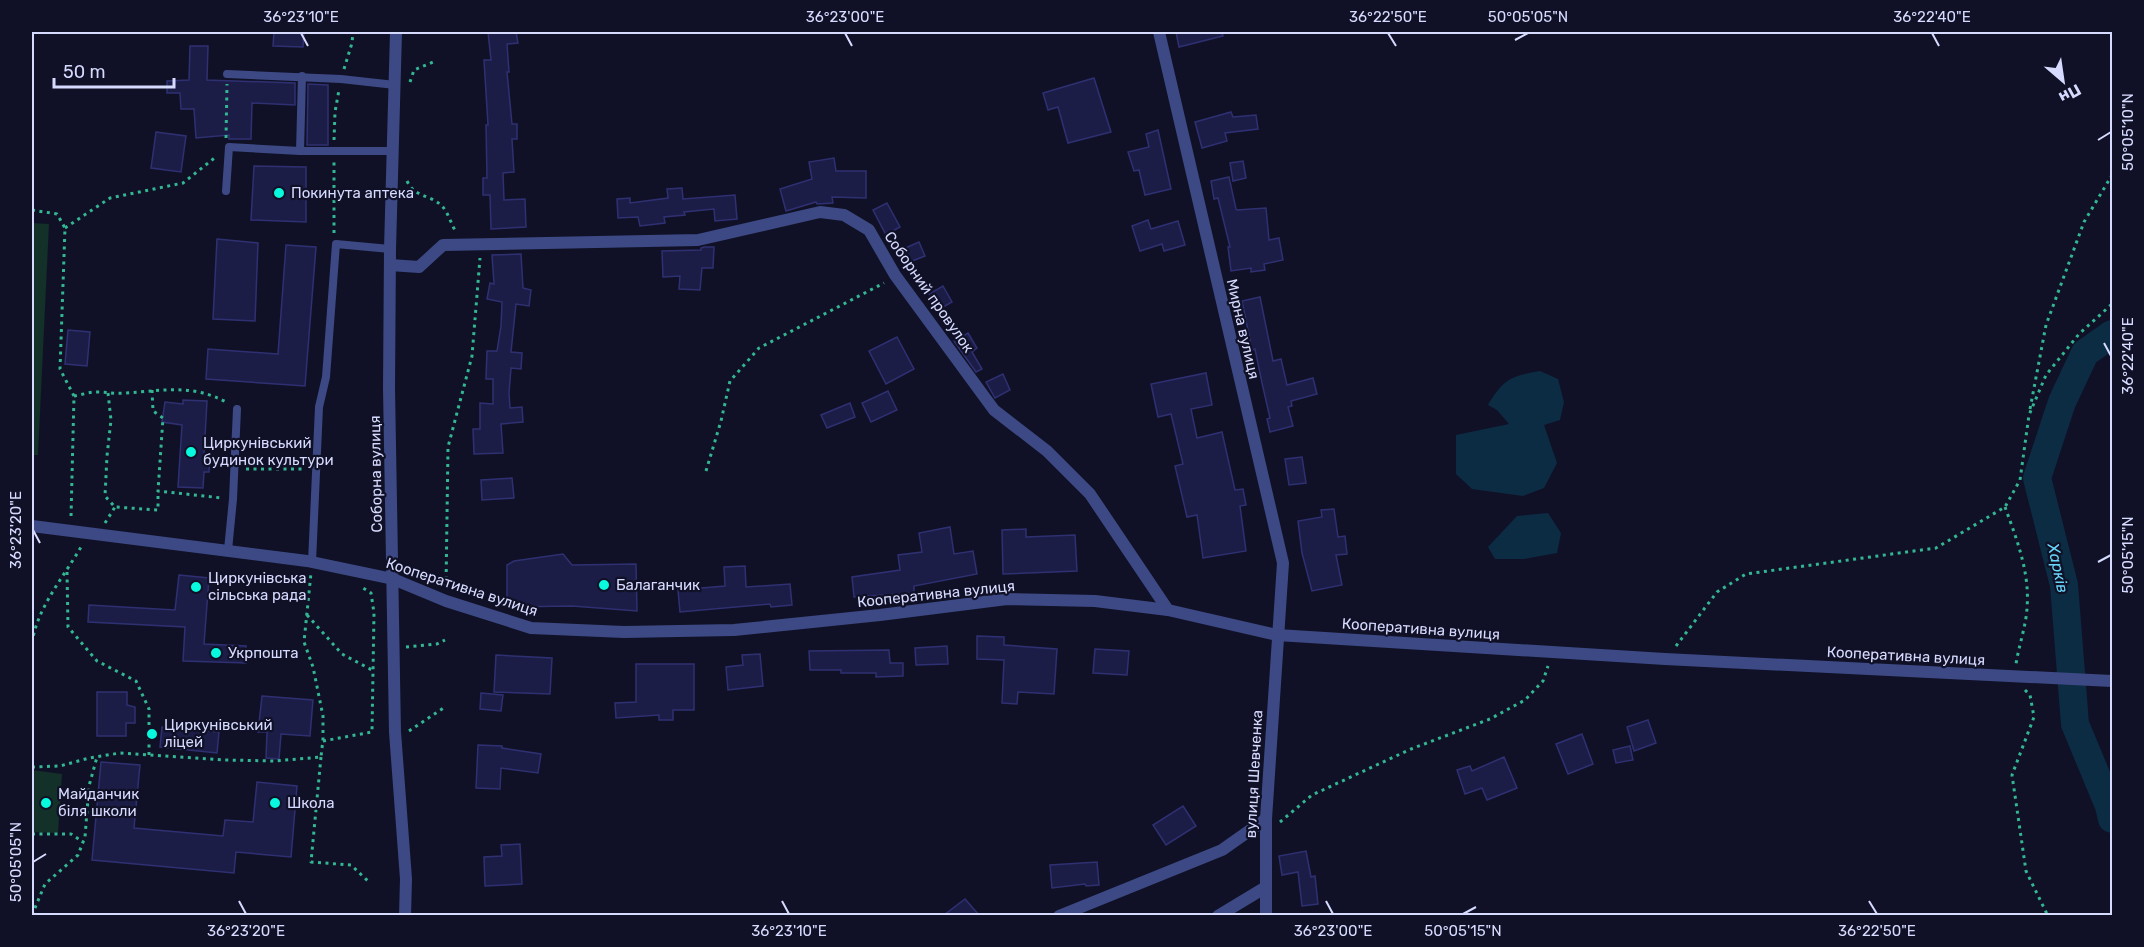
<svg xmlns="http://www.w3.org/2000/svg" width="2144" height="947" viewBox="0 0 2144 947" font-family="Rubik,sans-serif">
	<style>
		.green { fill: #133029 }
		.water { fill: #0c2c44 }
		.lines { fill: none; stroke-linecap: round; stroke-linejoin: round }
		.river { stroke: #0c2c44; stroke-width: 28 }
		.building { fill: #1c1d47; stroke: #2f3072; stroke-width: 1.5 }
		.path { stroke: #33b692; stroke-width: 3; stroke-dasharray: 3 4.5; stroke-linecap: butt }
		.service { stroke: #3c4984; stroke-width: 8 }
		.minor { stroke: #3c4984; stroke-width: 12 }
		.tertiary { stroke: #3c4984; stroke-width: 12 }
		.ticks { fill: none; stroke: #d6dafe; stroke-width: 2 }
		.poi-dot { fill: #08f9dd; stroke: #101126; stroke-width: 2 }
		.labels { text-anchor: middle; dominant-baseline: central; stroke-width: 4.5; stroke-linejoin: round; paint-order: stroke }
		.poi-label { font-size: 15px; fill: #d6dafe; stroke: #101126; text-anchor: start }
		.street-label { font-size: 15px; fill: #d6dafe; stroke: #101126 }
		.water-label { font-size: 16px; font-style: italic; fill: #67d6fb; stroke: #101126 }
		.neatline { fill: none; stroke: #d6dafe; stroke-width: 2 }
		.ticks-label { font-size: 15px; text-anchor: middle; fill: #d6dafe }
	</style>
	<rect width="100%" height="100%" fill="#101126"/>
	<g class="green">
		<path d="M32 223 49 224 38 455H32Z"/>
		<path d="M32 770 62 774 58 833 32 832Z"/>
	</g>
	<g class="water">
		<path d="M1540 371 1558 379 1564 402 1560 420 1544 425 1557 463 1544 488 1523 496 1472 489 1456 474V435L1509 424 1497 410 1488 405C1504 378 1512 376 1540 371Z"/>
		<path d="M1548 513 1561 533 1557 553 1524 559H1495L1488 547 1517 516Z"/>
	</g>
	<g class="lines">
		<path class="river" d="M2112 334 2085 353 2062 402 2037 478 2064 585 2075 724 2109 806 2112 819"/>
	</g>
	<g class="building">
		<path d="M274 32H304L303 47 273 46Z"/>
		<path d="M488 32H516L518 43 507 44 509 72H507L512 124H517V139H512L514 172 503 173 504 200 525 199 526 227 491 229 490 195H483V178H487L486 125H488L484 60H491Z"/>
		<path d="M1176 32H1222L1223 36 1179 47Z"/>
		<path d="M190 46H208L207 80 295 83V105L252 103 251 139H229V135L196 138 194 109H181L180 93H167V81L189 80Z"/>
		<path d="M1094 78 1111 132 1068 143 1058 107 1048 110 1043 93Z"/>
		<path d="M308 84 328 85V145H307Z"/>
		<path d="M1231 112 1233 117 1256 115 1258 129 1225 133 1227 141 1202 148 1195 122Z"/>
		<path d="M1158 130 1171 189 1145 195 1139 170 1134 171 1128 152 1149 147 1146 134Z"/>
		<path d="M156 132 186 136 181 172 151 168Z"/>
		<path d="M834 158 836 171H866V198L832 197 833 203 817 204 816 202 786 211 780 189 812 179 809 162Z"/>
		<path d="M1243 161 1246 178 1233 181 1230 163Z"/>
		<path d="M254 166 306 167V222L251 220Z"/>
		<path d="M1229 177 1236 209 1237 210 1266 208 1269 240 1279 238 1283 260 1264 264 1265 270 1251 272V268L1231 271 1228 247H1230L1218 198 1214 199 1211 181Z"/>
		<path d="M682 188 683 199 735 195 737 219 715 221 714 209 684 212 685 215 664 217 665 223 640 226 638 217 618 218 617 199 630 198V203L668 198 667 189Z"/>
		<path d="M887 203 900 227 886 235 873 210Z"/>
		<path d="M1148 220 1151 229 1178 221 1185 245 1164 251 1162 244 1140 251 1132 226Z"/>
		<path d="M217 239 258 243 255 321 213 319Z"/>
		<path d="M919 242 925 256 907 263 901 250Z"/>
		<path d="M286 245 316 247 305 386 206 379 208 349 278 354Z"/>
		<path d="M704 247H714L713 268H702L700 290 679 289 680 276 663 277 662 251 701 250V248Z"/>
		<path d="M521 254 523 288 531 290 529 306 516 304 511 352 522 353 521 369 511 368 509 393 510 408 522 407 523 422 501 424 503 453 474 454 473 429H480V403L493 404V379H486L487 351H497L501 326 502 302 487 299 490 283 494 284 492 255Z"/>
		<path d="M943 286 952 302 938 310 929 294Z"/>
		<path d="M1260 297 1273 361 1281 359 1287 385 1313 378 1317 394 1291 401 1292 406 1288 407 1293 426 1270 432 1267 419 1270 418 1262 383 1255 349 1252 350 1242 301Z"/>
		<path d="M68 330 90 332 87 366 65 364Z"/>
		<path d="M968 333 977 348 972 352 982 369 976 372 954 341Z"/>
		<path d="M897 337 914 369 886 384 869 351Z"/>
		<path d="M1206 373 1212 405 1191 409 1197 438 1222 432 1235 490 1243 489 1246 505 1240 506 1246 551 1203 558 1197 515 1187 517 1175 466 1183 464 1171 414 1158 417 1151 384Z"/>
		<path d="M1003 374 1010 390 995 398 986 382Z"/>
		<path d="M888 391 897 410 871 422 862 403Z"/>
		<path d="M183 400 207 401 204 455H210L209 472H204L203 488 178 487 182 425 162 422 165 402 183 404Z"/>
		<path d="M850 403 855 417 827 428 821 415Z"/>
		<path d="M1302 457 1306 483 1289 485 1285 459Z"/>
		<path d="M512 478 514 498 482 500 481 480Z"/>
		<path d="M1334 509 1338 537 1345 536 1347 554 1336 555 1342 585 1312 591 1302 553 1298 521 1322 517 1321 510Z"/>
		<path d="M950 527 954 554 973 551 977 574 914 586V593L854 597 852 577 900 570 898 555 922 552 919 533Z"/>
		<path d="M1026 529V537L1075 535 1077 571 1003 574 1002 530Z"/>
		<path d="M563 554 572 565 636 564 637 611 572 606 507 607V565L514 561Z"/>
		<path d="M745 566 746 587 790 584 792 605 771 607 770 604 680 612 678 590 725 586 724 567Z"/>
		<path d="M179 575 209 578 204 644 246 646V663L183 661 185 627 88 622 89 605 175 610Z"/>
		<path d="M977 636 1004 637V645L1057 649 1054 694 1018 692 1017 704 1002 703 1004 660 977 659Z"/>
		<path d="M947 646 948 664 916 665 915 648Z"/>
		<path d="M1095 649 1129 651 1127 675 1093 673Z"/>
		<path d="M889 650 890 663H903V676L876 677V673H841V670H810L809 651Z"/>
		<path d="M760 654 763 686 728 690 726 667 743 665 742 655Z"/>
		<path d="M496 655 552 658 550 694 494 692Z"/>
		<path d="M636 664H694V710H673V720H659V715L616 718 615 703 636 702Z"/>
		<path d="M97 692H127V705L135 707V723H126V736H97Z"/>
		<path d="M481 693 503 695 501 711 480 709Z"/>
		<path d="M262 696 313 700 310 736 281 734 279 759 266 758 267 732H258Z"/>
		<path d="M1648 720 1656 743 1634 751 1627 727Z"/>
		<path d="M162 727 219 732 217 753 160 747Z"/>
		<path d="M1582 734 1593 764 1568 774 1556 744Z"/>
		<path d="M478 745 502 746V748L541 754 538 773 501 768 500 789 476 788Z"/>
		<path d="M1630 746 1633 760 1616 763 1613 750Z"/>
		<path d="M1504 757 1517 788 1487 800 1482 788 1465 794 1457 770 1470 766 1472 771Z"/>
		<path d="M101 762 140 765 134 828 223 836 225 820 253 822 257 782 297 786 291 857 236 852 234 873 92 860Z"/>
		<path d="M1183 806 1196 826 1166 845 1153 825Z"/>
		<path d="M520 844 522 884 485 886 484 857 502 856 501 845Z"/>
		<path d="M1306 851 1311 877 1315 876 1318 904 1302 906 1298 872 1282 875 1279 856Z"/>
		<path d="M1097 862 1099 885 1086 886 1085 884 1052 888 1050 865Z"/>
		<path d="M965 899 979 915H944Z"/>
	</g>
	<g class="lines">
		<g class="path">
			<path d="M344 69 352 43 353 32"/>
			<path d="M410 82 414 70 433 62"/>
			<path d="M226 138 227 84"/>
			<path d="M334 140 335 112 339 90"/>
			<path d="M407 181C415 198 430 194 442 206 448 212 451 224 456 232"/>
			<path d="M32 210 57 214 65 228 60 369 74 396 71 517"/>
			<path d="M65 228 110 198 183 183 217 156"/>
			<path d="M334 233V162"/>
			<path d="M152 390 153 411 163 418 158 491 222 498"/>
			<path d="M108 393 111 420 107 456 105 496 115 507 158 510V491"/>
			<path d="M74 396C81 395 89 392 96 392 106 392 115 394 124 393 164 391 191 383 228 403"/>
			<path d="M2030 409 2046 325 2084 222 2112 175"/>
			<path d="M246 469H305"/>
			<path d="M706 471 721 421 730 381 759 348 884 283"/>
			<path d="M2005 507C2017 540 2030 573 2027 608 2026 626 2019 645 2016 664"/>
			<path d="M105 523 115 507"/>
			<path d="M67 572 68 627 97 661 136 681 149 709V755"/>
			<path d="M446 587 448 447 472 356 480 258"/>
			<path d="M307 615 342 654 372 670"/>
			<path d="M32 643C37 608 63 578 81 547L84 548"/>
			<path d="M1676 646 1717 592 1746 574 1936 548 2005 507 2020 480 2029 415 2046 375 2079 334 2112 304"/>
			<path d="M406 647 437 644 445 640"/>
			<path d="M2025 690 2030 695 2034 717 2012 775 2026 871 2048 916"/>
			<path d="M409 731 445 707"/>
			<path d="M323 741 372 732 374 613 371 593 363 588"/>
			<path d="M321 757 311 862 351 865 370 883"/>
			<path d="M32 767 60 766 89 758 120 753 225 760 275 761 321 757 323 739V716L313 667 304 642 311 573"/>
			<path d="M1280 822 1312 795 1411 749 1490 719 1525 700 1543 681 1548 666"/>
			<path d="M32 834H71L83 842"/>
			<path d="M32 915 45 884 78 855 85 837 89 786 97 757"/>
		</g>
		<g class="service">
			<path d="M227 74 341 79 395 85"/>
			<path d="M302 76 300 151H393"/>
			<path d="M226 191 229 147 300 151"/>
			<path d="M228 550 233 499 237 409"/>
			<path d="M312 562 319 407 326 377 336 244 390 249"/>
		</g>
		<g class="minor">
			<path d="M1159 32 1283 563 1266 819V916"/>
			<path d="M390 265 419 267 443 245 698 240 820 212 844 215 869 230 895 275 994 410 1047 451 1090 494 1168 610"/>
			<path d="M32 526 307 561 393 579 446 601 531 628 624 632 734 630 880 615 1007 599 1095 601 1168 610 1277 635 1665 659 2112 681"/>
			<path d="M1059 916 1222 850 1266 819"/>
			<path d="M1218 916 1266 887"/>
		</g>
		<path class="tertiary" d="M396 32 390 249 389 388 395 732 406 879 405 916"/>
	</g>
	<path class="ticks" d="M301 33 308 46M845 33 852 46M1388 33 1396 46M1932 33 1939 46M1515 40 1528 33M2098 140 2111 132M2104 343 2111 356M33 530 40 543M2098 562 2111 555M33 862 46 854M239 901 246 914M782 901 789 914M1326 901 1333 914M1869 901 1877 914M1463 914 1476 907"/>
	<g class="poi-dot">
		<circle cx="279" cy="193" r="6"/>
		<circle cx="191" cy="452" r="6"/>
		<circle cx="604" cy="585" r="6"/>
		<circle cx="196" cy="587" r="6"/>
		<circle cx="216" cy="653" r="6"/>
		<circle cx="152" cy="734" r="6"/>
		<circle cx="46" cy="803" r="6"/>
		<circle cx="275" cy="803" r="6"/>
	</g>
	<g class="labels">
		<g class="poi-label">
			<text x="291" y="193">Покинута аптека</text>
			<text x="203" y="443">Циркунівський<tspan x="203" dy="17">будинок культури</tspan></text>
			<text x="208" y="578">Циркунівська<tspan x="208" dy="17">сільська рада</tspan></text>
			<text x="616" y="585">Балаганчик</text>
			<text x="228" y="653">Укрпошта</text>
			<text x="164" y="725">Циркунівський<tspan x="164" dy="17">ліцей</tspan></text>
			<text x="58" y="794">Майданчик<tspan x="58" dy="17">біля школи</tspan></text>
			<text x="287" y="803">Школа</text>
		</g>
		<g class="street-label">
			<text transform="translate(929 292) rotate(55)">Соборний провулок</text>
			<text transform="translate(1243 329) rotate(77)">Мирна вулиця</text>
			<text transform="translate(376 474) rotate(-91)">Соборна вулиця</text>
			<text transform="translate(462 587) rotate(18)">Кооперативна вулиця</text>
			<text transform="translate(936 594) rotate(-6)">Кооперативна вулиця</text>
			<text transform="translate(1421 629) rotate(4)">Кооперативна вулиця</text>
			<text transform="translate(1906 656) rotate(3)">Кооперативна вулиця</text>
			<text transform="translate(1254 774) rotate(-87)">вулиця Шевченка</text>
		</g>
		<g class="water-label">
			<text transform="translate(2058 568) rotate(78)">Харків</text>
		</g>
	</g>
	<rect width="2144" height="947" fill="none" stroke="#101126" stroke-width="66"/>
	<g transform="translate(2063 81) rotate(151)" stroke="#101126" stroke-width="4.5" paint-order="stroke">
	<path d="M0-4.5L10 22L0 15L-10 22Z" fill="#d6dafe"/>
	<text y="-9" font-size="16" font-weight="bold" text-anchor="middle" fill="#d6dafe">Пн</text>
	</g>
	<path d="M54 78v9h120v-9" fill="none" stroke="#d6dafe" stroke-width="3"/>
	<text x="63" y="78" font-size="18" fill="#d6dafe" stroke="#101126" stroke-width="4.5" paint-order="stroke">50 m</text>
	<rect x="33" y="33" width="2078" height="881" class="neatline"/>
	<g class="ticks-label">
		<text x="301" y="22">36°23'10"E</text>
		<text x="845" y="22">36°23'00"E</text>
		<text x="1388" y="22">36°22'50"E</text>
		<text x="1528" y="22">50°05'05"N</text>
		<text x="1932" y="22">36°22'40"E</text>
		<text transform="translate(2128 132) rotate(-90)" y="5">50°05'10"N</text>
		<text transform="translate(2128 356) rotate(-90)" y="5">36°22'40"E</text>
		<text transform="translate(16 530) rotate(-90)" y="5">36°23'20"E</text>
		<text transform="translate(2128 555) rotate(-90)" y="5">50°05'15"N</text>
		<text transform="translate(16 862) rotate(-90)" y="5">50°05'05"N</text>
		<text x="246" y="936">36°23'20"E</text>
		<text x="789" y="936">36°23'10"E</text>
		<text x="1333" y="936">36°23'00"E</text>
		<text x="1463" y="936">50°05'15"N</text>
		<text x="1877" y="936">36°22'50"E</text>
	</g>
</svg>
